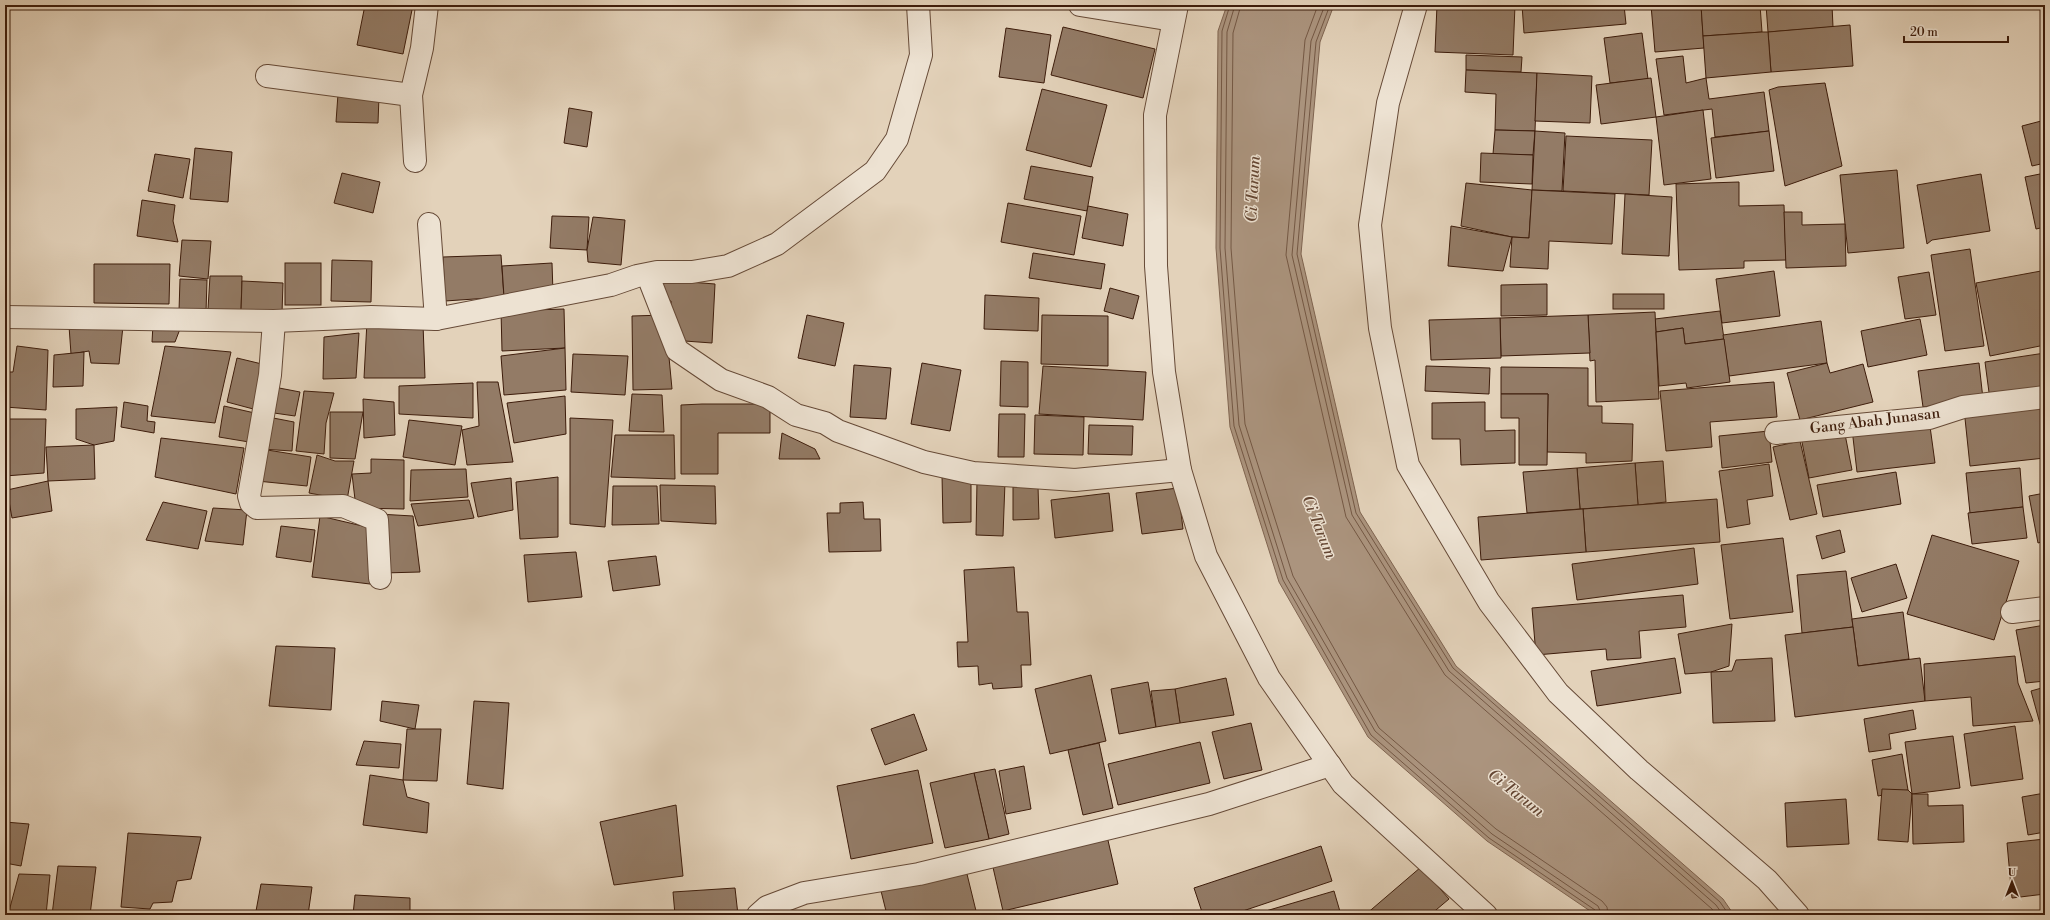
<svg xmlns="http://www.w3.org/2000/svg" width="2050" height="920" viewBox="0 0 2050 920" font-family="'Libre Bodoni',serif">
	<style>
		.water { fill: #ab947e; stroke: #7f6450 }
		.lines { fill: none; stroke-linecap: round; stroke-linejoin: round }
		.shore { stroke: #745844; stroke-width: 1 }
		.building { fill: #937b66; stroke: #3d1c0b }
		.minor-casing { stroke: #664a37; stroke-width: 24 }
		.minor { stroke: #ede2d2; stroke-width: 22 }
		.labels { text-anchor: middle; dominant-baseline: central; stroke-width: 3; stroke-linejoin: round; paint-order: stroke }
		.street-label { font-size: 15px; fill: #3d1c0b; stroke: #ede2d2 }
		.water-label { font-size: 16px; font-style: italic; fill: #644633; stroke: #ede2d2 }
	</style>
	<rect width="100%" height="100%" fill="#e3d2ba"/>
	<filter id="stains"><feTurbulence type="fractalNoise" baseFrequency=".005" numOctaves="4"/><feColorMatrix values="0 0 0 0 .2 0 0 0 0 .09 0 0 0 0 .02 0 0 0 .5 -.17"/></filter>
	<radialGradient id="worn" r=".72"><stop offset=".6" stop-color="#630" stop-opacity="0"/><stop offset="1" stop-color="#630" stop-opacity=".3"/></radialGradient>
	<path class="water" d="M1227 5H1334L1320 42 1301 254 1360 512 1456 666 1723 899 1734 915H1596L1487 841 1368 737 1279 582 1230 427 1216 248 1218 31Z"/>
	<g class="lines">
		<g class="shore">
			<path d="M1230 5 1222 31 1220 248 1234 426 1283 580 1371 735 1489 838 1595 910 1597 915"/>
			<path d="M1235 5 1227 32 1225 248 1239 425 1287 578 1375 731 1492 834 1598 906 1602 915"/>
			<path d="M1241 5 1233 33 1231 248 1245 424 1293 576 1379 728 1496 829 1602 901 1607 907 1608 915"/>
			<path d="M1318 5 1305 40 1286 255 1346 517 1445 675 1712 909 1716 915"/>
			<path d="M1325 5 1311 41 1292 255 1352 515 1449 671 1716 905 1723 915"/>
			<path d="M1330 5 1316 42 1297 254 1356 513 1453 668 1720 902 1729 915"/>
		</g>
	</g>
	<g class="building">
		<path d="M365 5H413L403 54 357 45Z"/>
		<path d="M1437 5H1515L1513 55 1435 52Z"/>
		<path d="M1522 5H1624L1626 24 1524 33Z"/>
		<path d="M1651 5H1701L1704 48 1655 52Z"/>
		<path d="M1701 5H1760L1762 32 1703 36Z"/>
		<path d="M1766 5H1832L1833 27 1768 32Z"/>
		<path d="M1850 25 1853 66 1771 72 1768 32Z"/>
		<path d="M1063 27 1155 49 1143 98 1051 75Z"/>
		<path d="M1006 28 1051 35 1044 83 999 77Z"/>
		<path d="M1762 32H1768L1771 72 1706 78 1703 36Z"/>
		<path d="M1642 33 1648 79 1610 83 1604 38Z"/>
		<path d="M1466 55 1522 57 1521 72 1466 70Z"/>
		<path d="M1683 56 1686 83 1706 78 1709 99 1764 92 1769 131 1715 137 1712 109 1664 115 1656 59Z"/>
		<path d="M1466 70 1537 73 1535 131 1495 130 1496 94 1465 92Z"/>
		<path d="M1537 73 1592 76 1590 123 1535 121Z"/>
		<path d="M1651 78 1656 117 1601 124 1596 85Z"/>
		<path d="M1825 83 1842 166 1785 186 1769 90 1778 87Z"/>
		<path d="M1042 89 1107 105 1091 167 1026 150Z"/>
		<path d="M338 94 379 96 378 123 336 122Z"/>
		<path d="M569 108 592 112 587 147 564 143Z"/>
		<path d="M1703 110 1711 179 1664 185 1656 117Z"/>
		<path d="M2045 120V163L2032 166 2022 126Z"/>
		<path d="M1495 130 1535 131 1533 155 1493 154Z"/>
		<path d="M1535 131 1565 133 1562 191 1532 190Z"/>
		<path d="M1769 131 1774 171 1716 178 1711 138Z"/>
		<path d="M1566 136 1652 140 1649 195 1563 191Z"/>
		<path d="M195 148 232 152 228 202 190 199Z"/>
		<path d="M1481 153 1533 155 1532 184 1480 182Z"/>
		<path d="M155 154 190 159 183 198 148 191Z"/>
		<path d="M1031 166 1093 177 1087 211 1024 199Z"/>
		<path d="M1897 170 1904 248 1848 253 1840 175Z"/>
		<path d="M342 173 380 182 373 213 334 203Z"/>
		<path d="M2045 173V227L2036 229 2025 177Z"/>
		<path d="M1981 174 1990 231 1932 240 1927 244 1917 185Z"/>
		<path d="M1739 182V206L1784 205 1786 260 1744 261V268L1679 270 1676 184Z"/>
		<path d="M1466 183 1532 190 1529 238 1512 237 1461 226Z"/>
		<path d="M1532 190 1615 194 1612 244 1549 241 1548 269 1510 267 1512 237 1529 238Z"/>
		<path d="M1625 194 1672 197 1669 256 1622 254Z"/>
		<path d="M142 200 175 205 173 221 178 242 137 236Z"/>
		<path d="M1008 203 1081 216 1074 255 1001 242Z"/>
		<path d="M1088 206 1128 214 1123 246 1082 238Z"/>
		<path d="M1784 212H1802V225L1845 224 1846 266 1786 268Z"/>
		<path d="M552 216 589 217 587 250 550 248Z"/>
		<path d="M593 217 625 220 621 265 588 262 587 250Z"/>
		<path d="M1451 226 1512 237 1503 271 1448 266Z"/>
		<path d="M2045 235V251L2042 236Z"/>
		<path d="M182 240 211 241 208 279 179 276Z"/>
		<path d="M1970 249 1984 346 1945 351 1931 255Z"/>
		<path d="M1033 253 1105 264 1101 289 1029 278Z"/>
		<path d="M501 255 504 297 445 301 443 257Z"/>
		<path d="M332 260 372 261 371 302 331 301Z"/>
		<rect x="285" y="263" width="36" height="42"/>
		<path d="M552 263 553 293 504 297 502 266Z"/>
		<path d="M94 264H170L169 304 94 303Z"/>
		<path d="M1774 271 1780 316 1722 323 1716 279Z"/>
		<path d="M2041 271 2045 292V345L1990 356 1976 283Z"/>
		<path d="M1929 272 1936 315 1905 319 1898 277Z"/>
		<path d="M210 276H242L241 312 208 309Z"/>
		<path d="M180 279 207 280 206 312 179 311Z"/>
		<path d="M664 280 715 284 712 343 671 340V301L660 299Z"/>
		<path d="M242 281 283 283 282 313 241 312Z"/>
		<path d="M1547 284V315L1501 316V285Z"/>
		<path d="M1110 288 1139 296 1133 319 1104 311Z"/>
		<rect x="1613" y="294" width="51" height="15"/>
		<path d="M985 295 1039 298 1038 331 984 329Z"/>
		<path d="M564 309 565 348 502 351 501 311Z"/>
		<path d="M1720 311 1724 339 1685 344 1683 328 1656 332 1655 319Z"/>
		<path d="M1655 312 1659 399 1596 402 1595 360 1590 361 1588 315Z"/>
		<path d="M665 315 672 389 633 390 632 316Z"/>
		<path d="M807 315 844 323 835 366 798 358Z"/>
		<path d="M1042 315 1108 316V366L1041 364Z"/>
		<path d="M1588 315 1590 353 1501 356 1500 318Z"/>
		<path d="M1500 318 1501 358 1431 360 1429 320Z"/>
		<path d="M1920 319 1927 355 1868 367 1861 331Z"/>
		<path d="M367 321 423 324 425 378H364Z"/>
		<path d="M1821 321 1827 363 1729 376 1723 335Z"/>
		<path d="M153 324 180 329 175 342H152Z"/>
		<path d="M69 326H123L119 364 91 363 89 351 71 354Z"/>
		<path d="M1683 328 1685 344 1724 339 1730 382 1687 388 1686 383 1659 386 1656 332Z"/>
		<path d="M359 333 356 378 323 379 324 337Z"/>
		<path d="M17 346 48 350 46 410 5 407V372H13Z"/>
		<path d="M165 346 231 352 215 423 151 416Z"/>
		<path d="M565 348 566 390 504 395 501 356Z"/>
		<path d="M84 352 83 386 53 387 54 355Z"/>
		<path d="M2045 353V393L1990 400 1985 362Z"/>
		<path d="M573 354 628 356 625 395 571 392Z"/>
		<path d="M237 358 266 365 257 410 227 402Z"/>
		<path d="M1001 361 1028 362V407L1000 406Z"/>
		<path d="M922 363 961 370 950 431 911 424Z"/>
		<path d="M1827 363 1830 373 1863 364 1873 402 1800 420 1787 373Z"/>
		<path d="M1979 363 1983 399 1923 407 1918 371Z"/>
		<path d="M854 365 891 368 886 419 850 417Z"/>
		<path d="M1043 366 1146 372 1143 420 1039 414Z"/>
		<path d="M1426 366 1490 368 1489 394 1425 391Z"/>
		<path d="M1501 367 1588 368V406H1602V423L1633 424 1632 461 1586 463V453L1547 452 1548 394H1501Z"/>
		<path d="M477 382H498L513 462 467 465 462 430 479 426Z"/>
		<path d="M1774 382 1777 417 1710 422 1712 447 1666 451 1660 391Z"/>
		<path d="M473 383V418L399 414V386Z"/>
		<path d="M274 387 300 392 295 416 267 412Z"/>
		<path d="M304 391 334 393 326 423 324 454 296 451Z"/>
		<path d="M632 394 662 395 664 432 629 431Z"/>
		<path d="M1501 394H1548L1547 465H1519V418H1501Z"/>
		<path d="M565 396 566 434 514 443 507 403Z"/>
		<path d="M363 399 394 402 395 435 364 438Z"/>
		<path d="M2040 401 2045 458 1970 466 1964 409Z"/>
		<path d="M124 402 148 406 147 421 155 422 154 433 121 427Z"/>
		<path d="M1485 402V431L1515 430V463L1461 465 1460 439H1432V403Z"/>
		<path d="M702 404H770V433H718V474H681V405Z"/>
		<path d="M224 406 259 414 255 443 219 437Z"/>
		<path d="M117 407 114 441 94 445 76 439V409Z"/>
		<path d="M330 412H363L355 459 330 458Z"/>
		<path d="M999 414H1025L1024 457H998Z"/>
		<path d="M1035 415 1084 417 1083 455 1034 454Z"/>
		<path d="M268 417 294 422 292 451 261 449Z"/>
		<path d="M570 418 613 420 605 527 570 524Z"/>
		<path d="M5 419H46L44 473 5 476Z"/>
		<path d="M1929 419 1935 463 1857 472 1852 429Z"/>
		<path d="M409 420 462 426 455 465 403 457Z"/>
		<path d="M1089 425 1133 426 1132 455 1088 454Z"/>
		<path d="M1844 429 1852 470 1809 478 1801 437Z"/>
		<path d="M1769 431 1772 462 1722 468 1719 436Z"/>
		<path d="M782 433 815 449 820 459H779Z"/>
		<path d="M615 435H674L675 479 611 477Z"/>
		<path d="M161 438 244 448 236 494 155 477Z"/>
		<path d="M1800 441 1817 514 1790 520 1773 447Z"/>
		<path d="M94 445 95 479 48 481 46 447Z"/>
		<path d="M261 449 311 457 307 486 257 481Z"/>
		<path d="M317 455 335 461H354L347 500 309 493Z"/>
		<path d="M371 459 404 460V509L356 508 352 474 371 473Z"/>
		<path d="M1663 461 1666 502 1638 505 1635 463Z"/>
		<path d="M1635 463 1638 505 1580 509 1577 468Z"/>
		<path d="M1769 464 1773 496 1747 500 1750 524 1727 528 1719 471Z"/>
		<path d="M1577 468 1580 509 1527 513 1523 472Z"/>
		<path d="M2020 468 2023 507 1970 513 1966 473Z"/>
		<path d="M466 469 468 497 410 501 411 470Z"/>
		<path d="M1896 472 1901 504 1823 517 1817 485Z"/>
		<path d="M942 475 971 481V522L943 523Z"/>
		<path d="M558 477V537L520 539 516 482Z"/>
		<path d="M511 478 513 510 478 517 471 483Z"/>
		<path d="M48 481 52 511 12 518 7 490Z"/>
		<path d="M977 481 1005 482 1003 536 976 535Z"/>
		<path d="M660 485 715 486 716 524 661 521Z"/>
		<path d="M613 486H657L659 524 612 525Z"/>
		<path d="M1038 486 1039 519 1013 520V487Z"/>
		<path d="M1178 488 1183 529 1142 534 1136 493Z"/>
		<path d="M1109 493 1113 531 1055 538 1051 500Z"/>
		<path d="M2045 493V541L2038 543 2029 496Z"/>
		<path d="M1717 499 1720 542 1586 552 1583 509Z"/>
		<path d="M469 500 474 518 418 526 411 504Z"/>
		<path d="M163 502 207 511 198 549 146 540Z"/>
		<path d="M863 502 864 519H880L881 551 829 552 827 513H840V503Z"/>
		<path d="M2023 507 2027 538 1972 544 1968 513Z"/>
		<path d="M213 508 247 510 243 545 205 541Z"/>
		<path d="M1583 509 1586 552 1481 560 1478 517Z"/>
		<path d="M378 514 413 516 420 572 383 573Z"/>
		<path d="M320 516 371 528 370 584 312 577Z"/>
		<path d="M281 526 315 530 311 562 276 557Z"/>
		<path d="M1840 530 1845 552 1822 559 1816 536Z"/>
		<path d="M1932 535 2019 561 1994 640 1907 614Z"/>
		<path d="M1783 538 1793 612 1730 619 1721 545Z"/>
		<path d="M1694 548 1698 584 1577 600 1572 564Z"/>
		<path d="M576 552 582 597 528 602 524 555Z"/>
		<path d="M656 556 660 585 613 591 608 561Z"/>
		<path d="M1896 564 1907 598 1862 612 1851 578Z"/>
		<path d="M1014 567 1017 612H1028L1031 665H1021L1022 687 993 689 992 683 979 685 978 666 958 667 957 642H968L964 570Z"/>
		<path d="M1846 571 1853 627 1802 633 1797 575Z"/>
		<path d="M1683 595 1686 627 1639 631 1641 658 1607 660 1606 649 1536 655 1532 608Z"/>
		<path d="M1903 612 1909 659 1858 666 1852 619Z"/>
		<path d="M1732 624 1729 666 1711 672 1685 674 1678 634Z"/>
		<path d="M2045 625V681L2026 683 2016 630Z"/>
		<path d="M1853 627 1858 666 1920 658 1925 701 1795 717 1785 635Z"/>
		<path d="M276 646 335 648 331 710 269 706Z"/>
		<path d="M2015 656 2018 683 2033 721 1973 726 1971 697 1925 701 1924 664Z"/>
		<path d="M1675 658 1681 693 1597 706 1591 671Z"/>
		<path d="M1772 658 1775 721 1713 723 1711 672 1732 671 1736 660Z"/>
		<path d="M1091 675 1106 741 1050 754 1035 689Z"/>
		<path d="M1226 678 1234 715 1180 723 1175 689Z"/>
		<path d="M1148 682 1156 727 1119 734 1111 689Z"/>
		<path d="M2045 687V730L2042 731 2031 691Z"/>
		<path d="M1175 689 1180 723 1156 727 1151 691Z"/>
		<path d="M382 701 419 705 415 729 380 721Z"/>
		<path d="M474 701 509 703 503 789 467 784Z"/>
		<path d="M1913 710 1916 729 1889 734 1891 749 1869 752 1864 719Z"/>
		<path d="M914 714 927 750 885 765 871 729Z"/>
		<path d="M1251 723 1262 770 1224 779 1212 732Z"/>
		<path d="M2015 726 2023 779 1971 786 1964 734Z"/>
		<path d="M407 729H441L437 781 403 780Z"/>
		<path d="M1953 736 1960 788 1912 794 1905 742Z"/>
		<path d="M364 741 401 744 399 768 356 765Z"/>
		<path d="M1200 742 1210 783 1118 805 1108 764Z"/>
		<path d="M1099 743 1113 808 1083 815 1068 750Z"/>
		<path d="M1902 754 1908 790 1878 796 1872 760Z"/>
		<path d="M1024 766 1031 809 1006 814 999 771Z"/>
		<path d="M995 769 1009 834 989 839 974 773Z"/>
		<path d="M918 770 933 843 851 859 837 786Z"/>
		<path d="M974 773 989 839 945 848 930 783Z"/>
		<path d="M370 775 403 780 407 797 429 803 427 833 363 825Z"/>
		<path d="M1882 789 1908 790 1912 794 1908 842 1878 840Z"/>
		<path d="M2045 793V832L2028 835 2022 797Z"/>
		<path d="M1912 794H1928V806L1963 805 1964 842 1913 844Z"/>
		<path d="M1846 799 1849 844 1787 847 1785 803Z"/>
		<path d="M676 805 683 876 614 885 600 822Z"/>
		<path d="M5 822 29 824 21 866 5 863Z"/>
		<path d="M128 833 201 837 191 879 177 881 172 902 153 903 150 909 121 907Z"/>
		<path d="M1107 836 1118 884 1003 911 992 863Z"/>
		<path d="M2045 839V894L2012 898 2007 843Z"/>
		<path d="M1321 846 1332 881 1231 915H1203L1194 888Z"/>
		<path d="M58 866 96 867 90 915H52Z"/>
		<path d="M1421 867 1449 899 1430 915H1365Z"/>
		<path d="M966 870 977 915H887L881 891Z"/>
		<path d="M19 874 50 875 46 915H8Z"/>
		<path d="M261 884 312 887 308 915 256 911Z"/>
		<path d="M735 888 738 915H675L673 892Z"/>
		<path d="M1334 891 1341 915H1259V913Z"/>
		<path d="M355 895 410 898V915H353Z"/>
		<path d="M512 911V915H462V912Z"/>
	</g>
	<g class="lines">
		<g class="minor-casing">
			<g id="minor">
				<path d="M1080 5 1173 20"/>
				<path d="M1177 5 1155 115 1156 266 1164 372 1180 470 1206 556 1269 678 1343 784 1486 915"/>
				<path d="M1416 5 1388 103 1370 225 1380 328 1408 465 1489 602 1558 693 1639 770 1767 880 1798 915"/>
				<path d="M267 76 411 95"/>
				<path d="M415 161 411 95 422 48 427 5"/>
				<path d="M429 224 436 319"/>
				<path d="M648 276 677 350 721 380 768 397 796 415 825 423 838 431 924 462 973 473 1075 480 1180 470"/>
				<path d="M5 317 274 321 371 317 436 319 611 285 637 276 657 272H692L728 266 777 244 875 171 897 139 921 55 918 5"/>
				<path d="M274 321 270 375 249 496 251 503 257 508 343 506 377 520 380 578"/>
				<path d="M1776 433 1929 418 1963 407 2045 397"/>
				<path d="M2012 612 2045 608"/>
				<path d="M758 915 767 907 804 893 919 874 1209 804 1330 765"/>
			</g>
		</g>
		<use href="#minor" class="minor"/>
	</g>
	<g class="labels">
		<g class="street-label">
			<text transform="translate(1875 421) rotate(-7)">Gang Abah Junasan</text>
		</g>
		<g class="water-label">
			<text transform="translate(1253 189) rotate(-87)">Ci Tarum</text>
			<text transform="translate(1319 527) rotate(68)">Ci Tarum</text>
			<text transform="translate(1516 793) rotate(38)">Ci Tarum</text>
		</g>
	</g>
	<rect width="2050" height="920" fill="none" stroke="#e3d2ba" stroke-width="20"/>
	<rect x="6" y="6" width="2038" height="908" fill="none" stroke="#3d1c0b" stroke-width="2"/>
	<rect x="10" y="10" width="2030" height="900" fill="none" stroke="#3d1c0b"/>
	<g transform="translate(2012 882)" stroke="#ede2d2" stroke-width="3" paint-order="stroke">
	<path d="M0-3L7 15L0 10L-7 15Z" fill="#3d1c0b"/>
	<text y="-6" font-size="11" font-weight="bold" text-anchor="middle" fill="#3d1c0b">U</text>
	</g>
	<path d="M1904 36v6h104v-6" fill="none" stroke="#3d1c0b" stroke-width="2"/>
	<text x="1910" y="36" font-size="12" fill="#3d1c0b" stroke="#ede2d2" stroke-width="3" paint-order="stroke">20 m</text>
	<rect width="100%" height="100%" filter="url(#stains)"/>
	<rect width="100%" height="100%" fill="url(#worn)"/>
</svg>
